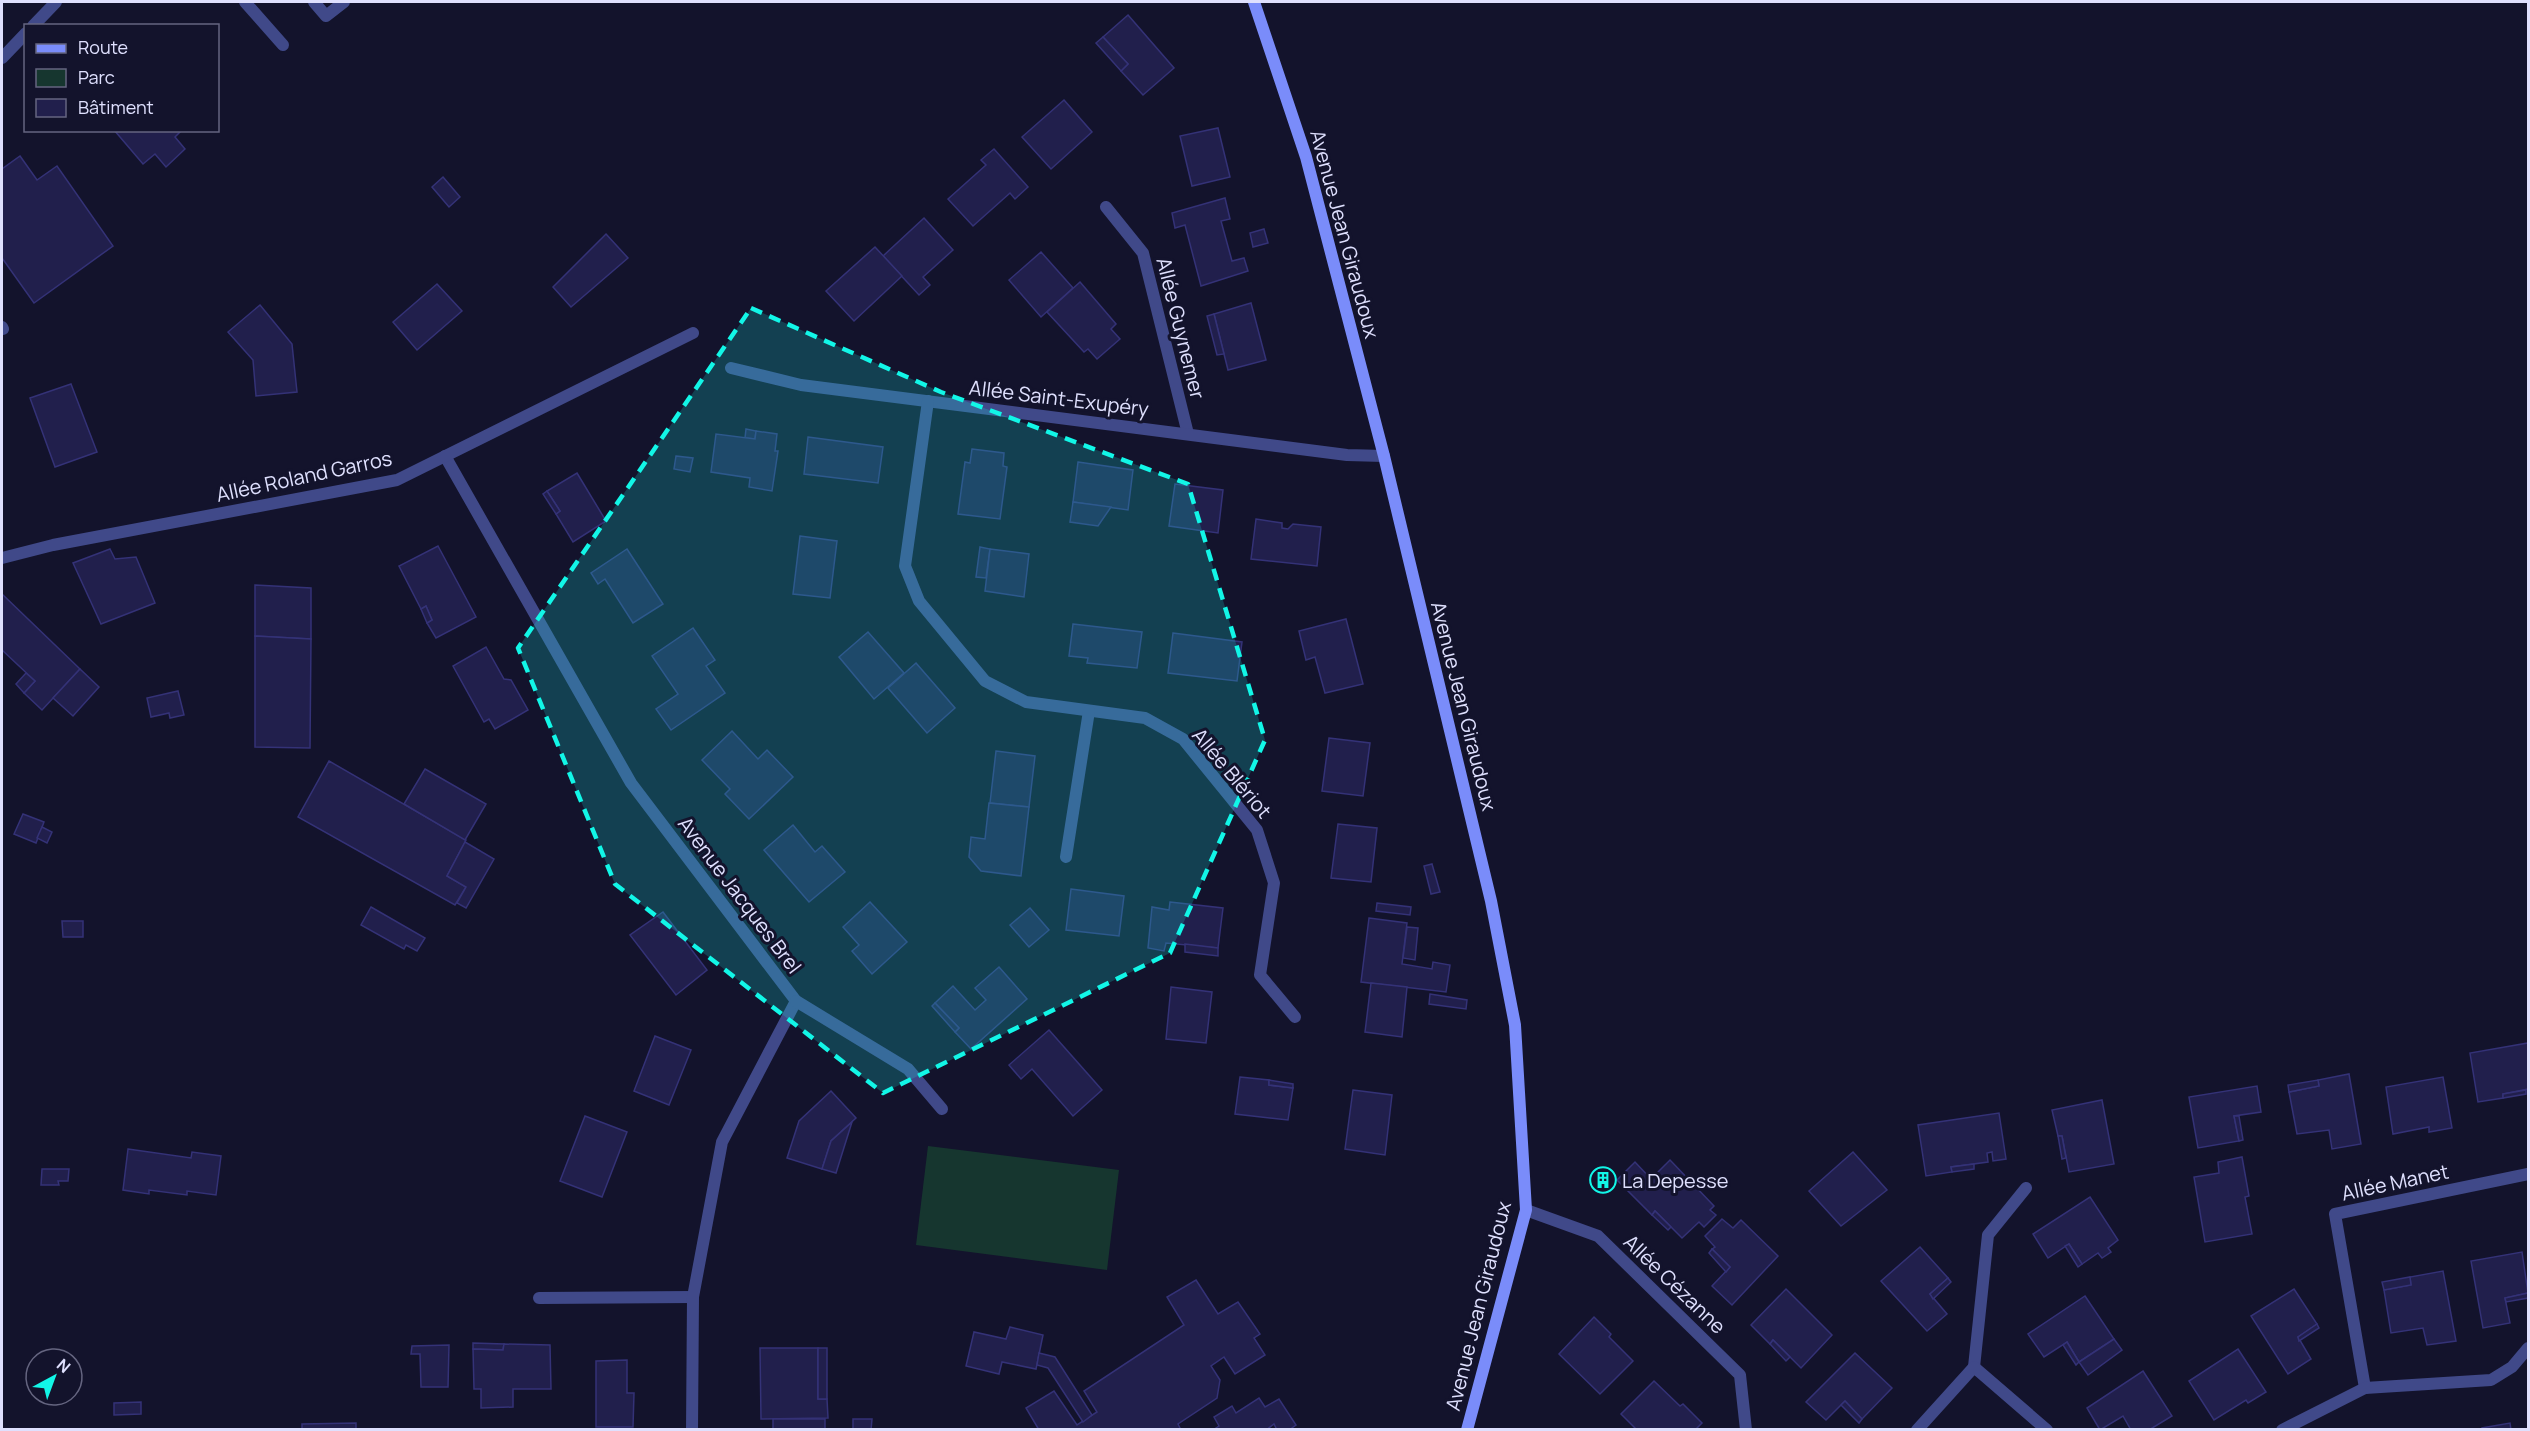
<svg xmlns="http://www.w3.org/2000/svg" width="2530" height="1431" viewBox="0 0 2530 1431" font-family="Manrope,sans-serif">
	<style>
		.park { fill: #16362f }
		.building { fill: #211f4c; stroke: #343277; stroke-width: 1.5 }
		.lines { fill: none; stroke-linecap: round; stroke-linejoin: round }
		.lane { stroke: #404989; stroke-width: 12 }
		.street { stroke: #404989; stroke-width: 12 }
		.secondary { stroke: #7a8cfa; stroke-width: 12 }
		.marked { fill: #12f6e7; fill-opacity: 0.2; stroke: #12f6e7; stroke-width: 4.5; stroke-dasharray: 12 8; stroke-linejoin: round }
		.labels { text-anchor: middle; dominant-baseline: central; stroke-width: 6; stroke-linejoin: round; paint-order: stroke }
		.street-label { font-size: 20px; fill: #dfe0fe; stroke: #13132c }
		.poi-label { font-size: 20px; fill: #dfe0fe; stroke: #13132c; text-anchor: start }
	</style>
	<rect width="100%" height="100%" fill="#13132c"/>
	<path class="park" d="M928 1146 1119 1170 1107 1270 916 1245Z"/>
	<g class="building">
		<path d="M1128 15 1174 68 1143 95 1121 71 1128 64 1103 37Z"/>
		<path d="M1103 37 1128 64 1121 71 1096 43Z"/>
		<path d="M1064 100 1092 132 1051 169 1022 137Z"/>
		<path d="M1218 128 1230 177 1192 186 1180 136Z"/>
		<path d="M114 130H182L175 137 185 149 166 167 155 154 143 164Z"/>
		<path d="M994 149 1028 187 1015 199 1010 193 973 226 948 199 986 165 981 160Z"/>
		<path d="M20 156 37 180 57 166 113 246 34 303 2 258V169Z"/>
		<path d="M443 177 460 197 449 207 432 187Z"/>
		<path d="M1225 198 1230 219 1221 221 1232 261 1244 258 1248 271 1201 286 1185 225 1175 228 1172 213Z"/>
		<path d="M924 218 953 250 923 277 930 285 919 295 883 256Z"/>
		<path d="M1264 229 1268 243 1253 247 1250 233Z"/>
		<path d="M606 234 628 258 571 307 553 287Z"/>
		<path d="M875 247 902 276 854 321 826 291Z"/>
		<path d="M1041 252 1073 288 1041 317 1009 280Z"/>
		<path d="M1080 282 1116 324 1111 329 1120 339 1097 359 1088 349 1084 352 1047 312Z"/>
		<path d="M437 284 462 311 417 350 393 322Z"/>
		<path d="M1251 303 1266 360 1228 370 1214 314Z"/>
		<path d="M260 305 292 344 297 392 256 396 253 360 228 332Z"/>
		<path d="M1214 314 1224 354 1217 355 1207 316Z"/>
		<path d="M71 384 97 452 55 467 30 398Z"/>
		<path d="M746 429 756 431 755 439 745 438Z"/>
		<path d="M756 431 777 434 775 451H778L772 491 749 487 750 478 711 472 716 434 755 439Z"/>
		<path d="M808 437 883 447 878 483 804 474Z"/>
		<path d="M972 449 1004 453 1003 466 1007 467 1000 519 958 514 965 462 970 463Z"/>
		<path d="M676 456 693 458 690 472 674 469Z"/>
		<path d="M1078 462 1133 470 1128 510 1073 502Z"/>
		<path d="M577 473 606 521 573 542 556 514 560 511 547 491Z"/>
		<path d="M1175 484 1223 490 1218 533 1169 526Z"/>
		<path d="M547 491 560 511 556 514 543 494Z"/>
		<path d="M1073 502 1111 507 1098 526 1070 522Z"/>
		<path d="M1256 519 1282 523V528L1288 529 1293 524 1321 527 1317 566 1251 559Z"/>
		<path d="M800 536 837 541 830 598 793 594Z"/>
		<path d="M438 546 476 617 436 638 427 623 432 620 426 606 421 609 399 566Z"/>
		<path d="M980 547 990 549 986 578 976 577Z"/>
		<path d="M110 549 115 559 136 557 155 603 101 624 73 563Z"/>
		<path d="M627 549 663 604 633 623 605 579 598 584 591 573Z"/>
		<path d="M990 549 1029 554 1024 597 985 591Z"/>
		<path d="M255 585 311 588V639L255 636Z"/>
		<path d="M2 594 80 669 42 710 24 693 35 681 2 650Z"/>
		<path d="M426 606 432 620 427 623 421 609Z"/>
		<path d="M1346 619 1363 684 1325 693 1315 657 1306 660 1299 631Z"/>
		<path d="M1073 624 1142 632 1137 668 1087 663 1088 658 1069 656Z"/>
		<path d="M693 628 715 660 706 666 725 693 671 730 656 709 678 694 652 656Z"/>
		<path d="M868 632 904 673 874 699 839 657Z"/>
		<path d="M1173 633 1242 642 1237 681 1168 673Z"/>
		<path d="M255 636 311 639 310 748 255 747Z"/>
		<path d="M486 647 504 679 511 680 528 710 495 729 489 719 484 722 453 666Z"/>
		<path d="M916 663 955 708 927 733 888 688Z"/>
		<path d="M80 669 99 687 73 716 53 698Z"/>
		<path d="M26 673 35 681 24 693 16 684Z"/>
		<path d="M178 691 184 715 170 718 169 713 151 717 147 698Z"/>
		<path d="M732 731 758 759 767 750 793 777 749 819 725 794 730 789 702 760Z"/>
		<path d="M1329 738 1370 743 1363 796 1322 791Z"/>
		<path d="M996 751 1035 756 1029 807 990 803Z"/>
		<path d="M329 761 466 840 447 876 466 887 455 905 298 817Z"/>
		<path d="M425 769 486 804 465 840 404 804Z"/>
		<path d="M989 803 1029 807 1021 876 981 871 969 857 971 837 985 839Z"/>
		<path d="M23 814 44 822 36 843 14 834Z"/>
		<path d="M1338 824 1377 828 1371 882 1331 878Z"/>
		<path d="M793 825 815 852 822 846 845 872 809 902 764 850Z"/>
		<path d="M42 827 52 832 47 843 37 838Z"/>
		<path d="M465 842 494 859 466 908 457 903 466 887 447 876Z"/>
		<path d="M1432 864 1440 892 1431 894 1424 866Z"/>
		<path d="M1071 889 1124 896 1119 936 1066 930Z"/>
		<path d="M870 902 907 942 872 974 852 951 859 945 843 927Z"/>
		<path d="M1170 902 1223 908 1218 948 1166 943 1164 951 1148 948 1152 907 1169 910Z"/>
		<path d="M1377 903 1411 907 1410 915 1376 911Z"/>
		<path d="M371 907 425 938 417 951 406 945 404 949 361 925Z"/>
		<path d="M1030 908 1049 930 1029 947 1010 925Z"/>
		<path d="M663 912 707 970 676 995 630 935Z"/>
		<path d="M1369 918 1407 923 1402 964 1432 969 1433 962 1450 965 1446 992 1361 982Z"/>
		<path d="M62 921H83V937H63Z"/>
		<path d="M1407 927 1418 928 1415 960 1403 958Z"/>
		<path d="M1185 944 1218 948V956L1185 952Z"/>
		<path d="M999 967 1027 999 971 1049 955 1032 959 1028 935 1003 953 986 975 1010 986 1000 975 988Z"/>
		<path d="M1371 983 1407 987 1402 1037 1365 1032Z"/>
		<path d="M1171 987 1212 992 1206 1043 1166 1039Z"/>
		<path d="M1430 994 1467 1000 1466 1009 1429 1004Z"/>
		<path d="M935 1003 959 1028 955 1032 932 1006Z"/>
		<path d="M1049 1030 1102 1090 1073 1116 1032 1069 1021 1079 1009 1065Z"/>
		<path d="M655 1036 691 1050 669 1105 634 1091Z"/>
		<path d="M2528 1043V1089L2503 1094V1098L2478 1102 2470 1053Z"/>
		<path d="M2349 1074 2361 1144 2332 1149 2329 1130 2297 1134 2289 1092 2319 1086 2318 1080Z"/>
		<path d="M1240 1077 1269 1080V1085L1293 1088 1288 1120 1235 1114Z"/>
		<path d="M2443 1077 2452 1128 2429 1132V1127L2393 1134 2386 1087Z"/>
		<path d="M1269 1080 1293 1084V1088L1269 1085Z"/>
		<path d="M2318 1080 2319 1086 2289 1092 2288 1085Z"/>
		<path d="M2257 1086 2261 1112 2234 1116 2239 1141 2198 1148 2189 1097Z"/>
		<path d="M1353 1090 1392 1095 1385 1155 1345 1149Z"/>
		<path d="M2526 1090V1094L2503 1098V1094Z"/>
		<path d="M831 1091 856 1118 831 1141 822 1169 787 1158 799 1121Z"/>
		<path d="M2102 1100 2114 1164 2069 1172 2062 1136H2058L2052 1110Z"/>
		<path d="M1999 1113 2006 1159 1993 1161 1992 1152 1987 1153 1988 1162 1951 1167 1952 1172 1926 1176 1918 1125Z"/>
		<path d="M585 1116 627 1132 602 1197 560 1181Z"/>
		<path d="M2234 1116H2239L2243 1140 2239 1141Z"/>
		<path d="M852 1122 836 1173 822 1169 831 1141Z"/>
		<path d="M2058 1136H2062L2066 1158 2062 1159Z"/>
		<path d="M128 1149 191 1158 192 1152 221 1156 216 1195 187 1191V1195L149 1190V1194L123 1190Z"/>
		<path d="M1853 1152 1887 1190 1841 1226 1809 1191Z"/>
		<path d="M2242 1157 2249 1196 2245 1197 2252 1234 2205 1242 2194 1177 2219 1173 2218 1162Z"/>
		<path d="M1670 1160 1714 1206 1710 1210 1716 1215 1704 1227 1699 1222 1682 1238 1655 1211 1652 1215 1617 1180 1635 1162 1651 1179Z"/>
		<path d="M1974 1164V1169L1952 1172 1951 1167Z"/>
		<path d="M1604 1168 1616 1179 1603 1193 1591 1181Z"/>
		<path d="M42 1169H69L68 1181H58L59 1185H41Z"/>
		<path d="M2090 1197 2118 1240 2108 1248 2111 1252 2102 1258 2098 1253 2082 1264 2069 1244 2048 1258 2033 1234Z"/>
		<path d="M1655 1211 1671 1227 1668 1230 1652 1215Z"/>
		<path d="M1722 1219 1733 1228 1741 1220 1778 1256 1732 1305 1712 1286 1730 1267 1712 1249 1715 1247 1705 1236Z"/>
		<path d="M2069 1244 2082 1264 2078 1267 2065 1246Z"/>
		<path d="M1920 1247 1948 1278 1930 1294 1947 1314 1927 1331 1881 1281Z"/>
		<path d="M1712 1249 1730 1267 1726 1272 1709 1253Z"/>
		<path d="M2522 1252 2528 1293 2505 1298 2510 1323 2483 1328 2471 1261Z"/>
		<path d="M2443 1271 2456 1341 2427 1345 2423 1328 2391 1333 2384 1290 2411 1285 2410 1277Z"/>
		<path d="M2410 1277 2411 1285 2384 1290 2382 1282Z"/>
		<path d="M1948 1278 1951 1282 1933 1299 1930 1294Z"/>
		<path d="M1196 1280 1218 1314 1238 1302 1260 1334 1254 1338 1265 1355 1235 1374 1224 1357 1211 1366 1220 1380 1217 1398 1178 1424 1181 1430H1039L1026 1408 1054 1391 1077 1425 1097 1412 1084 1391 1184 1325 1167 1297Z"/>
		<path d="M1786 1289 1832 1335 1801 1368 1773 1340 1770 1344 1751 1325Z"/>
		<path d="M2294 1289 2317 1324 2298 1337 2311 1359 2288 1374 2251 1316Z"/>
		<path d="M2528 1293V1298L2506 1302 2505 1298Z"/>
		<path d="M2085 1296 2114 1339 2079 1362 2067 1342 2044 1357 2028 1334Z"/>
		<path d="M1594 1317 1611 1334 1609 1337 1633 1361 1600 1394 1559 1354Z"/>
		<path d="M2317 1324 2319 1328 2299 1341 2298 1337Z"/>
		<path d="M1010 1327 1043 1335 1036 1369 1002 1362 999 1374 966 1366 974 1332 1006 1339Z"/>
		<path d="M2114 1339 2122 1350 2088 1375 2079 1362Z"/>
		<path d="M1773 1340 1790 1357 1786 1361 1770 1344Z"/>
		<path d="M2067 1342 2079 1362 2076 1365 2063 1345Z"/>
		<path d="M473 1343 504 1344 503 1350 473 1349Z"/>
		<path d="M504 1344 550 1345 551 1389H513V1407L481 1408V1389H474L473 1349 503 1350Z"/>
		<path d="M449 1345 448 1387H421L420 1354H411L412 1346Z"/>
		<path d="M760 1348H818V1399H827L828 1418 761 1419Z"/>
		<rect x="818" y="1348" width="9" height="51"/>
		<path d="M2238 1349 2266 1392 2248 1403 2246 1400 2214 1420 2189 1381Z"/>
		<path d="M1039 1353 1055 1357 1092 1415 1083 1422 1048 1368 1037 1365Z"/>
		<path d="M1855 1353 1892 1388 1862 1419 1845 1401 1826 1420 1806 1402Z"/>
		<path d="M627 1360V1393H634L633 1427H596V1361Z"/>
		<path d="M2143 1371 2172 1416 2149 1430H2131L2123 1416 2100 1430 2087 1408Z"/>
		<path d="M1654 1381 1680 1406 1683 1404 1702 1423 1695 1430H1637L1621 1414Z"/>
		<path d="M1259 1398 1265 1407 1279 1399 1296 1425 1289 1430H1277L1274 1424 1266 1430H1213L1219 1426 1214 1417 1232 1406 1236 1413Z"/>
		<path d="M1845 1401 1862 1419 1859 1423 1841 1405Z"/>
		<path d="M141 1402V1414L114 1415V1403Z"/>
		<rect x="773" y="1419" width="52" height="11"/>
		<path d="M853 1419H872L871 1430H853Z"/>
		<path d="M356 1423V1430H302V1424Z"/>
		<path d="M2510 1423 2511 1430H2482V1428Z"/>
	</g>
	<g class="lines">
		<g class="lane">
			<path d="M245 2 283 45"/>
			<path d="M314 2 326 16 344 2"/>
			<path d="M2 327 3 329"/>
			<path d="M539 1298 693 1297"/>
		</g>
		<g class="street">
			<path d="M33 26 56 2"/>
			<path d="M2 58 26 33"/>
			<path d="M1106 207 1143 253 1188 434"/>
			<path d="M731 368 801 385 1347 455 1384 456"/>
			<path d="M928 401 905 566 919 601 985 681 1026 702 1145 718 1183 739 1257 830 1274 883 1260 975 1295 1017"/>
			<path d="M445 456 631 783 796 1001 722 1142 693 1297 692 1430"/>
			<path d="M2 558 53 545 397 480 693 333"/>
			<path d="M1066 857 1089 711"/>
			<path d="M796 1001 908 1069 942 1109"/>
			<path d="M1526 1210 1598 1236 1740 1375 1746 1430"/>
			<path d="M1974 1367 1988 1235 2026 1188"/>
			<path d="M2365 1388 2335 1214 2528 1174"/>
			<path d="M1917 1430 1974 1367 2047 1430"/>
			<path d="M2282 1430 2365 1388 2491 1380 2512 1367 2528 1348"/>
		</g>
		<path class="secondary" d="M1254 2 1306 157 1384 456 1491 901 1515 1025 1526 1210 1467 1430"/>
	</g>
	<path class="marked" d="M751 308 941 392 1188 484 1265 740 1170 953 883 1093 615 884 518 648Z"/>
	<defs>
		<g id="building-ring" transform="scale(1.35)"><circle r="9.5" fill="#13132c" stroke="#12f6e7" stroke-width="1.5"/><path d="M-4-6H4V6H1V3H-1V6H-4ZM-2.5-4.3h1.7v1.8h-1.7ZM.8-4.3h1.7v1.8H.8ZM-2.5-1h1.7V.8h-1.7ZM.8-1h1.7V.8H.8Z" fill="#12f6e7"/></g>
	</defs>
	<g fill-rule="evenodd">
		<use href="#building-ring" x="1603" y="1180"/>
	</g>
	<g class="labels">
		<g class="street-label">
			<text transform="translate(1345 234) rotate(75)">Avenue Jean Giraudoux</text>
			<text transform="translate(1181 328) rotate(76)">Allée Guynemer</text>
			<text transform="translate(1059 398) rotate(7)">Allée Saint-Exupéry</text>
			<text transform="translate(304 476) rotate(-12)">Allée Roland Garros</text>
			<text transform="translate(1464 706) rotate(76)">Avenue Jean Giraudoux</text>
			<text transform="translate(1232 773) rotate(50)">Allée Blériot</text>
			<text transform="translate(740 895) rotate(53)">Avenue Jacques Brel</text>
			<text transform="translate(2395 1182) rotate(-12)">Allée Manet</text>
			<text transform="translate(1675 1284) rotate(44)">Allée Cézanne</text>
			<text transform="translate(1478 1306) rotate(-76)">Avenue Jean Giraudoux</text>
		</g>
		<g class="poi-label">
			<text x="1622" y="1180">La Depesse</text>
		</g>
	</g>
	<rect width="2530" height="1431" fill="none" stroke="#dfe0fe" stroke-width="6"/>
	<rect x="24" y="24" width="195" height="108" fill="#13132c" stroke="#656580" stroke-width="1.5"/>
	<rect x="36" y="44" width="30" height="9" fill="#7a8cfa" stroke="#656580" stroke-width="1.5"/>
	<text x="78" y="54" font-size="18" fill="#dfe0fe">Route</text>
	<rect x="36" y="69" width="30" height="18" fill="#16362f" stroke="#656580" stroke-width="1.5"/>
	<text x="78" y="84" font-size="18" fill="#dfe0fe">Parc</text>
	<rect x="36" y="99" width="30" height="18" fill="#211f4c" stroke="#656580" stroke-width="1.5"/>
	<text x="78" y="114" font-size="18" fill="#dfe0fe">Bâtiment</text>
	<g transform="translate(54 1377) rotate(41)"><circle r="28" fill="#13132c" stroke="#656580" stroke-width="1.5"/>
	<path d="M0-4.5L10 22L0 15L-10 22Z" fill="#12f6e7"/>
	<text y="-9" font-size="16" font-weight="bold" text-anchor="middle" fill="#dfe0fe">N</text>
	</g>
</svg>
